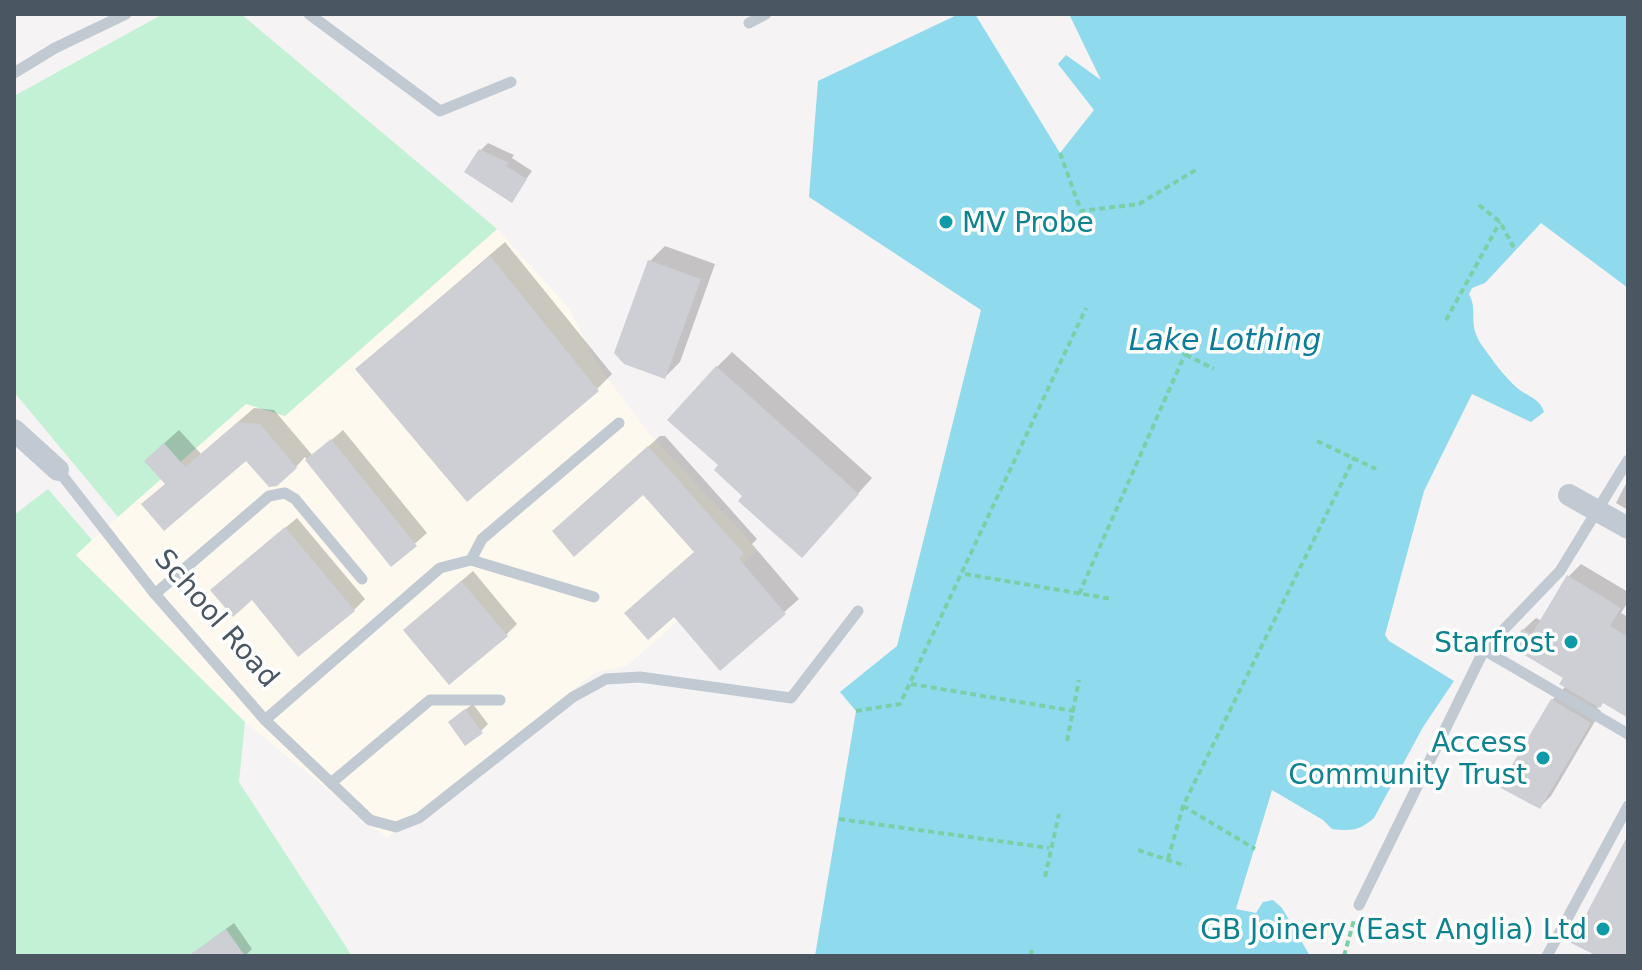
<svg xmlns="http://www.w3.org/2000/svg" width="1642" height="970" viewBox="0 0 1642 970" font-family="'DejaVu Sans',sans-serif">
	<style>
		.commercial { fill: #fdf9ef }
		.green { fill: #c3f1d5 }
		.water { fill: #90daee }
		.shadow { fill: #0003 }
		.building { fill: #cdcfd5 }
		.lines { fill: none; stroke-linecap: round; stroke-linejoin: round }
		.path { stroke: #7ad0a6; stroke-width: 4; stroke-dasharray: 6 4; stroke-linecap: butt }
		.service { stroke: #c1cad2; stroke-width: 11 }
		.minor { stroke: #c1cad2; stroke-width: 22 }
		.culture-dot { fill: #0f9aa8; stroke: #fff; stroke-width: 3 }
		.labels { text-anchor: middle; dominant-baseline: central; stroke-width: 7; stroke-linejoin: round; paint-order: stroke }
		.culture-label { font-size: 28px; fill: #0d838f; stroke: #fff; text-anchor: end }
		.street-label { font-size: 28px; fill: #4a5661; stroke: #fff }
		.water-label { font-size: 30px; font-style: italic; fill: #0c7c9b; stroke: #fff }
	</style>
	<rect width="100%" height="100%" fill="#f5f3f3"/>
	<path class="commercial" d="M497 229 569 308 597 364 648 432 758 550 628 665 594 673 387 838 245 722 75 555 246 404 285 416Z"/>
	<g class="green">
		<path d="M163 14H241L497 229 285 416 246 404 118 517 14 392V96Z"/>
		<path d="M48 489 92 540 76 555 245 722 239 782 352 956H14V515Z"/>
	</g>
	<path class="water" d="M959 14H975L1060 153 1094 110 1058 64 1066 55 1101 80 1069 14H1628V288L1541 223 1485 283 1472 288 1469 294C1479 313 1466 323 1483 347 1493 361 1504 376 1516 387 1527 397 1539 397 1544 412L1531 422 1472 394 1424 491 1385 635 1389 641 1454 681 1423 727 1374 818C1359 831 1351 831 1332 829L1323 820 1272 790 1236 909 1256 913 1263 902 1273 900 1282 908 1310 956H815L856 711 840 692 897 646 981 310 809 197 818 81Z"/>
	<g class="shadow">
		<path d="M488 143 514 155 512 158 532 171 511 200 481 150Z"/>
		<path d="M505 242 612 374 597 389 357 369Z"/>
		<path d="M665 246 715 264 680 362 665 377 650 261Z"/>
		<path d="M732 352 872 478 816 540 745 496 721 465 717 367Z"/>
		<path d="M254 408 274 410 313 456 343 430 427 533 392 564 305 457 296 467 246 458 166 483 160 447 179 430 201 454Z"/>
		<path d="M660 436H665L757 539 752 544 799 599 721 668 696 551 644 492 568 518Z"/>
		<path d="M1628 480V510L1616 503Z"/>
		<path d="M297 518 365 599 354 610 224 579Z"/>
		<path d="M1581 564 1628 592V602L1621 613 1628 617V715L1604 701 1597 708 1601 711 1551 796 1540 807 1552 700 1566 686 1565 678 1523 630 1536 618 1542 621 1569 576Z"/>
		<path d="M473 571 517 624 506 635 417 619Z"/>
		<path d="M473 704 488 724 481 731 458 715Z"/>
		<path d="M234 923 252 949 245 956H211V940Z"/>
	</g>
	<g class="building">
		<path d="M479 149 509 163 506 166 527 179 512 203 464 172Z"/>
		<path d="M490 256 599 391 467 502 355 369Z"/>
		<path d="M648 260 701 279 665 379 624 364 614 353Z"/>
		<path d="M716 366 859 494 802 558 738 501 742 496 714 470 718 465 667 420Z"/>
		<path d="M238 422 260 424 297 468 277 486 269 487 246 461 164 531 141 504 165 484 144 461 164 443 185 467Z"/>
		<path d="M331 439 417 546 391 567 305 460Z"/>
		<path d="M648 446 744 554 739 559 786 614 720 671 674 617 648 640 624 613 694 552 643 495 574 557 552 531Z"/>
		<path d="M285 527 355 611 298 657 252 600 233 617 210 590Z"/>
		<path d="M1567 575 1621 608 1610 626 1628 637V718L1603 703 1600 708 1559 684 1563 678 1511 647 1522 629 1532 634Z"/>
		<path d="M461 581 508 636 449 685 403 630Z"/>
		<path d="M1551 699 1591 723 1540 809 1499 787Z"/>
		<path d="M465 709 483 733 465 746 448 722Z"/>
		<path d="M1628 835V956H1597L1571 943Z"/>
		<path d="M226 929 245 956H188Z"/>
	</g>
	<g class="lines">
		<g class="path">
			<path d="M1060 153 1081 211 1139 204 1199 168"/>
			<path d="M1479 205 1500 222 1515 250"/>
			<path d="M1446 320 1500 222"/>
			<path d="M1159 341 1214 369"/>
			<path d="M1317 441 1376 469"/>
			<path d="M965 574 1112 599"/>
			<path d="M1079 594 1185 354"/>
			<path d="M911 684 1074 711"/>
			<path d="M856 711 900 704 1086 308"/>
			<path d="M1067 741 1079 680"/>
			<path d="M1183 806 1255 849"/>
			<path d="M839 819 1049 848"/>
			<path d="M1138 850 1186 866"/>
			<path d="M1168 859 1183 806 1354 458"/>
			<path d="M1045 877 1059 814"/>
			<path d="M1031 956 1032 948"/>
			<path d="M1344 956 1354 920"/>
		</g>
		<g class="service">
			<path d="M309 14 440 111 511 82"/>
			<path d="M749 23 766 14"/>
			<path d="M14 73 55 48 126 14"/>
			<path d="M58 470 155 594 265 720 440 568 471 560 594 597"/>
			<path d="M471 560 482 539 619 423"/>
			<path d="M155 594 269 496 285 493 295 499 362 579"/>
			<path d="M1484 650 1628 734"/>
			<path d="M265 720 370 820 396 827 419 818 573 697 606 679 640 677 791 698 858 611"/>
			<path d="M331 783 430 700H500"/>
			<path d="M1359 905 1484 650 1560 571 1628 460"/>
			<path d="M1547 956 1628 806"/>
		</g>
		<g class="minor">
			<path d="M14 430 58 470"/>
			<path d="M1569 495 1628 528"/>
		</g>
	</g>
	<g class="culture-dot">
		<circle cx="946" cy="222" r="8"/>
		<circle cx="1571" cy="642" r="8"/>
		<circle cx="1543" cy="758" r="8"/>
		<circle cx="1603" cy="929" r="8"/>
	</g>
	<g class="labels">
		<g class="culture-label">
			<text x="962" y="222" text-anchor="start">MV Probe</text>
			<text x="1555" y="642">Starfrost</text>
			<text x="1527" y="742">Access<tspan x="1527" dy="32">Community Trust</tspan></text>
			<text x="1587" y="929">GB Joinery (East Anglia) Ltd</text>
		</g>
		<g class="street-label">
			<text transform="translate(217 618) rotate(49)">School Road</text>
		</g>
		<g class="water-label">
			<text x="1225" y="339">Lake Lothing</text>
		</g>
	</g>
	<rect width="1642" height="970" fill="none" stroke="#4a5661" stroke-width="32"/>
</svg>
